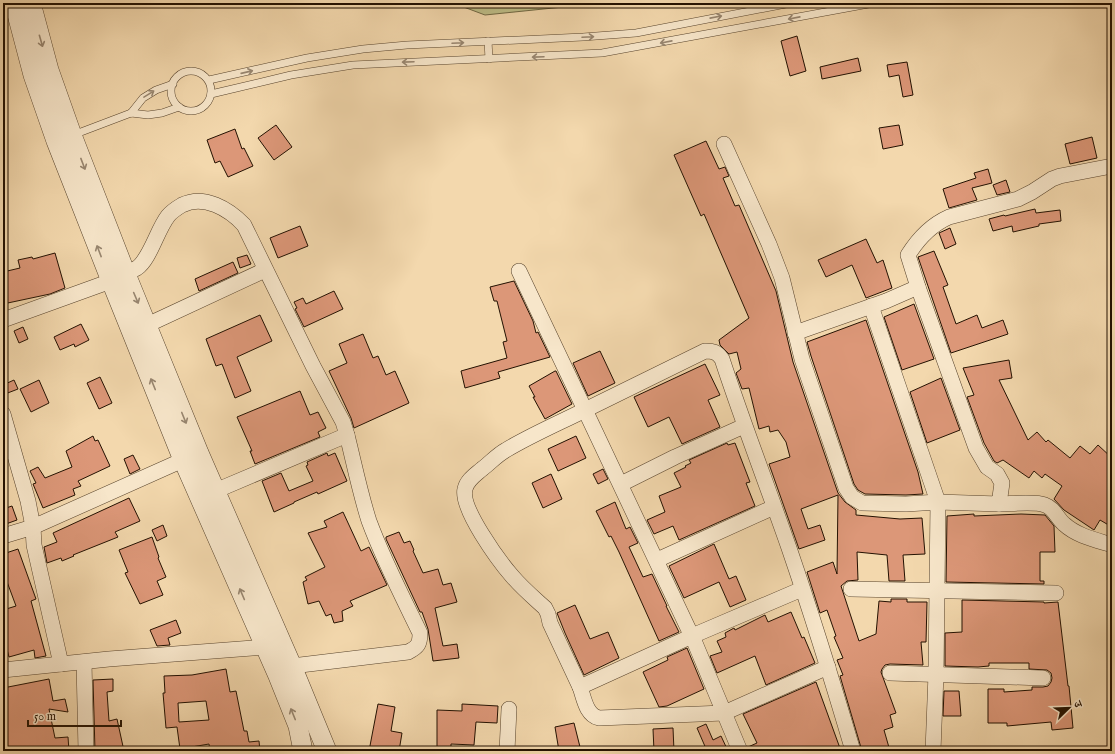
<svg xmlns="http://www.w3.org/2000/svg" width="1115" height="754" viewBox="0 0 1115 754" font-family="'IM FELL English','Noto Serif Devanagari',serif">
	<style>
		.green { fill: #bebe88; stroke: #706844 }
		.building { fill: #dc9778; stroke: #231101; fill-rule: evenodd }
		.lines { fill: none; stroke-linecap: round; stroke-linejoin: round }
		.service-casing { stroke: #57432c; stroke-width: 8 }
		.minor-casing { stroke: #57432c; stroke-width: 16 }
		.tertiary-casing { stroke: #57432c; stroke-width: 20 }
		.service { stroke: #f7e6ca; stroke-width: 7 }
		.minor { stroke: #f7e6ca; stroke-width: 15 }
		.tertiary { stroke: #f7e6ca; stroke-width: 19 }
		.oneway { stroke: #988670 }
	</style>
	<rect width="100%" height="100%" fill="#f3d8ad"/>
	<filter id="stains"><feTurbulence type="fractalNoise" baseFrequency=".005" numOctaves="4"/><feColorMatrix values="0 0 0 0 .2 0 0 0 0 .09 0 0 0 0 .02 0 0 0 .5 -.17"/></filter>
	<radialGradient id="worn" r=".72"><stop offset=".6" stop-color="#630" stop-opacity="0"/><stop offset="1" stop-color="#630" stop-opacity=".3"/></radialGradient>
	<path class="green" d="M453 3H602L485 15Z"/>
	<g class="building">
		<path d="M797 36 806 71 790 76 781 41Z"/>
		<path d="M858 58 861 71 822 79 820 67Z"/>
		<path d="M907 62 913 95 903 97 899 75 889 77 887 65Z"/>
		<path d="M276 125 292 147 274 160 258 138Z"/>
		<path d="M899 125 903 145 883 149 879 128Z"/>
		<path d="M235 129 242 149 244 148 253 166 228 177 220 161 215 163 207 140Z"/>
		<path d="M1092 137 1097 158 1070 164 1065 144Z"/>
		<path d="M706 141 719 169 725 167 729 176 723 178 735 206 739 205 776 291 793 362 838 493 845 502 856 510V515L900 519 922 518 925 554 903 555 905 581H889L887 555 857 552 858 580 847 581 841 586 859 641 876 634 879 601 891 602V599H907V602H927L926 642H921L923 665 890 664 885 665 882 669 881 672 896 713 890 715 893 727 884 730 890 751H862L840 676 843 675 837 660 843 658 834 637 836 636 827 610 820 613 807 572 833 562 837 574 838 495 801 509 808 529 820 525 825 540 799 549 769 464 790 457 786 442 778 430 770 432 769 426 759 429 749 388 742 389 736 373 741 369 737 352 729 354 720 345 719 340 749 318 704 214 701 216 674 155Z"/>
		<path d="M988 169 992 183 972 188 977 200 949 208 943 189 976 178 974 173Z"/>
		<path d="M1006 180 1010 192 997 195 993 185Z"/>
		<path d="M1035 209 1036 213 1060 210 1061 221 1039 224V226L1013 232 1012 226 993 231 989 219 1004 215 1005 216Z"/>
		<path d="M300 226 308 246 278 258 270 238Z"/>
		<path d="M950 228 956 244 945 249 939 233Z"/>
		<path d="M866 239 877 263 883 260 892 288 866 298 852 265 826 277 818 260Z"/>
		<path d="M934 251 948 285 943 287 956 324 977 315 982 328 1003 320 1008 334 951 353 918 257Z"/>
		<path d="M55 253 65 288 50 294 3 304V272L20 268 18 260 32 257 33 259Z"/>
		<path d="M247 255 251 264 240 268 237 258Z"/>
		<path d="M233 262 238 273 199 291 195 279Z"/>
		<path d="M514 281 533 321 536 333 538 332 550 357 498 372 500 378 465 388 461 371 507 358 503 342 507 341 497 301H494L490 287Z"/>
		<path d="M334 291 343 309 304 327 295 309 297 308 294 302 303 298 306 304Z"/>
		<path d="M914 304 934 359 902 370 884 317Z"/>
		<path d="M260 315 272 341 237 357 251 391 235 398 222 364 216 366 206 339Z"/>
		<path d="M866 320 918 472 923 494 906 495 865 494 858 490 854 484 811 356 807 342Z"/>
		<path d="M81 324 89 340 75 347 74 344 60 350 54 337Z"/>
		<path d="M23 327 28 339 19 343 14 331Z"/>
		<path d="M363 334 373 358 378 356 386 375 395 371 409 403 354 428 351 418 329 371 347 363 339 344Z"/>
		<path d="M600 351 615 383 588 396 573 363Z"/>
		<path d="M1009 360 1012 378 999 380 1028 440 1037 432 1046 442 1048 440 1070 458 1080 446 1090 454 1098 445 1112 458V527L1100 520 1094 530 1064 510 1054 499 1062 486 1045 474 1042 478 1034 471 1029 478 1003 460 997 463 994 461 984 443 967 397 974 395 963 368Z"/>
		<path d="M705 364 720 395 708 400 720 427 682 444 669 417 648 427 634 397Z"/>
		<path d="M555 371H556L572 404 545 419 533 397H535L529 386Z"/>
		<path d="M100 377 112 403 99 409 87 383Z"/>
		<path d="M941 378 960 430 927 443 910 392Z"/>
		<path d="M14 380 18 389 5 394 3 385Z"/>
		<path d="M39 380 49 403 31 412 20 389Z"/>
		<path d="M300 391 310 415 318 412 326 428 318 432 320 437 255 464 250 451H252L237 417Z"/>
		<path d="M93 436 95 441 98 440 110 466 78 481 81 486 73 489 75 495 43 508 33 484 36 483 30 471 38 467 45 478 72 467 66 451Z"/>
		<path d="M576 436 586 458 558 471 548 449Z"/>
		<path d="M727 443 728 445 735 443 750 482 746 483 755 506 679 540 673 526 654 534 647 520 665 512 659 496 681 487 674 473 686 467 685 466 691 463 689 460Z"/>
		<path d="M327 453 328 456 335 453 347 481 318 494 317 492 294 502V503L274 512 262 481 281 473 289 491 313 481 306 466 308 465 307 462Z"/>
		<path d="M133 455 140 469 130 474 124 459Z"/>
		<path d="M603 469 608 479 598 484 593 474Z"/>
		<path d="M551 474 562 499 543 508 532 483Z"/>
		<path d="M129 498 140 521 115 532 118 537 73 555 74 556 62 561 61 558 47 563 44 547 57 542 53 533Z"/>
		<path d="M615 502 626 529 630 527 638 543 629 547 643 577 652 574 667 606H666L679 632 659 641 619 552 611 536 609 537 596 511Z"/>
		<path d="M12 506 17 520 3 525V509Z"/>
		<path d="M343 512 361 551 369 547 387 585 350 601 353 606 342 611 343 621 334 623 331 614 326 616 319 601 308 604 303 582 307 580 305 577 325 567 308 533 327 527 324 521Z"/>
		<path d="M974 514V516L1021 514 1045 515 1054 526 1055 552H1040V581H1044V584L946 582 947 516Z"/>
		<path d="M163 525 167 536 157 541 152 530Z"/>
		<path d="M399 532 404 543 410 541 414 550 413 551 423 573 438 569 443 585 451 583 457 602 435 608 443 646 457 644 459 658 433 661 428 629 422 612H420L386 539V537Z"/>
		<path d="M152 537 159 557 158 558 166 577 157 581 163 595 140 604 125 573 128 572 119 550Z"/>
		<path d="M714 544 729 579 736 576 746 600 730 607 719 582 684 598 669 566Z"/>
		<path d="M18 549 36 599 31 601 46 656 35 658 34 650 9 657 3 634V610L16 606 3 571V554Z"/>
		<path d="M962 600 1044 602V603L1058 602 1068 686H1069L1073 728 1052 730 1051 722 1007 726V723H988V689H1004V692L1032 690V687H1043L1048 686 1051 682 1052 678 1051 673 1047 670 1029 669V663H989V666L978 667 945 666V633L962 632Z"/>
		<path d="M575 605 590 639 608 632 619 658 584 675 565 633 557 613Z"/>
		<path d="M791 612 802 638 804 637 815 663 766 685 755 656 717 673 710 656 722 652 717 641 726 637 725 633 734 628 735 630 765 615 768 622Z"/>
		<path d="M176 620 181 633 168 638 170 645 157 646 150 630Z"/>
		<path d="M687 648 704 689 667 706 659 707 643 672 668 660 667 657Z"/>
		<path d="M226 669 230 692 236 691 244 731H247L249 742 259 741 260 751H210L209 744 180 749 177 727 166 728 163 693H165L164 676 192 675ZM206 701 209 720 179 722 178 703Z"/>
		<path d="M49 679 53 701 65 699 68 712 49 709 55 738 68 737 69 751H3V688Z"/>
		<path d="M113 679V691L107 692 109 721 117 719 124 751H95L93 680Z"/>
		<path d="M816 682 841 751H749L748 747 757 743 743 714Z"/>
		<path d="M944 691H959L961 716H943Z"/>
		<path d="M378 704 395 707 391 731 402 733 399 751H369Z"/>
		<path d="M462 704 498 706 497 723 476 722 474 745 451 744V751H437V710L462 711Z"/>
		<path d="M574 723 581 751H559L555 727Z"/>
		<path d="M706 724 713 740 721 736 728 751H707L697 728Z"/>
		<path d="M673 728 674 751H654L653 729Z"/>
	</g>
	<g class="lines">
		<g class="service-casing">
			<g id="service">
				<path d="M488 41 489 59"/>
				<circle cx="191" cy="91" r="20"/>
				<path d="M209 80 307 58 363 49 407 45 583 37 636 33 791 3"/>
				<path d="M211 94 291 75 353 65 602 53 874 3"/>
				<path d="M131 113 143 98 156 90 173 84"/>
				<path d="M73 135 131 113 148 115 162 113 179 107"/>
			</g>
		</g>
		<g class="minor-casing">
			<g id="minor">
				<path d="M724 144 769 244 782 278 802 359 846 488 852 497 862 503 906 504 938 502 936 674 933 751"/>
				<path d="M519 271 585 410C559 423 531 435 506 450 497 455 490 463 482 469 475 475 467 480 465 489 460 508 499 561 512 576 522 588 534 598 545 608L548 614 550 623 580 687"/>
				<path d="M126 274C129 272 133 270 137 268 150 259 157 230 168 216 172 211 177 208 182 205 204 194 229 209 244 225L313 366 343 422 347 435 215 491"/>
				<path d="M871 306 938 502 999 504 1002 483 997 474 987 467 976 448 918 287"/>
				<path d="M3 320 111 281"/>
				<path d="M147 325 265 270"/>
				<path d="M795 333 886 301 918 287 908 255C918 239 931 225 949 217L1018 199 1032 192 1052 179 1060 176 1112 166"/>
				<path d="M3 414 28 501 33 527 192 456"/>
				<path d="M621 484 675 457 744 426"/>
				<path d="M999 504C1010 504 1035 501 1045 505 1054 508 1057 518 1064 524 1077 536 1096 540 1112 545"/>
				<path d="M3 536 33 527 34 545 61 664"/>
				<path d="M657 560 774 507"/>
				<path d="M802 589 692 636 580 687C584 698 586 715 599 718L724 713 828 667"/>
				<path d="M851 589 1056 593"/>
				<path d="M84 662 86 751"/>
				<path d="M292 666 408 652C418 647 420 644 420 633 402 596 383 559 369 521 360 493 354 463 347 435"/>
				<path d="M3 670 109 659 265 647"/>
				<path d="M890 673 1043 678"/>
				<path d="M507 751 509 709"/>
				<path d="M740 751 695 643 585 410 705 351C714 351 717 352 722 359 743 423 767 485 789 548 812 615 833 683 853 751"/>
			</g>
		</g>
		<g class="tertiary-casing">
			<g id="tertiary">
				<path d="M14 3 33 75 56 141 111 281 183 460 278 676 298 726 303 751"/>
				<path d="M31 3 49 70 72 135 126 274 199 453 292 666 327 751"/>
			</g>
		</g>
		<use href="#service" class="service"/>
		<use href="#minor" class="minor"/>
		<use href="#tertiary" class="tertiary"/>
	</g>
	<defs><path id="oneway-shaft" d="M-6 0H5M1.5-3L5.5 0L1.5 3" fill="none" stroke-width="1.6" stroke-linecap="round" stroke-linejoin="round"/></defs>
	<g class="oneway">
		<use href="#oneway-shaft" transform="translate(716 17) rotate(-11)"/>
		<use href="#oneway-shaft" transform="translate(794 18) rotate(169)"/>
		<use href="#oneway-shaft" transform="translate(588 37) rotate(-3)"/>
		<use href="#oneway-shaft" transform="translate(41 41) rotate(74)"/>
		<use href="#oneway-shaft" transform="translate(666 42) rotate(169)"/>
		<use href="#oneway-shaft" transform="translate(458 43) rotate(-3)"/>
		<use href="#oneway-shaft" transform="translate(538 57) rotate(178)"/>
		<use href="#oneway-shaft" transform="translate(408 62) rotate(178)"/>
		<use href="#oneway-shaft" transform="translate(247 72) rotate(-13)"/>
		<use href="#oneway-shaft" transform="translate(149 94) rotate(-32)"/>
		<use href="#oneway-shaft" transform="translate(83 164) rotate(69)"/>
		<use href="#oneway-shaft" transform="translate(99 251) rotate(-111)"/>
		<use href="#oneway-shaft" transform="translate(136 298) rotate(67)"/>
		<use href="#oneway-shaft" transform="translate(153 384) rotate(-112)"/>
		<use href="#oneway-shaft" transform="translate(184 418) rotate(68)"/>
		<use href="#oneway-shaft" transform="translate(242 594) rotate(-113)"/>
		<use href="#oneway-shaft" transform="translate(293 714) rotate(-112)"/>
	</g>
	<rect width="1115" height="754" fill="none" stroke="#f3d8ad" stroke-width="16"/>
	<rect x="4" y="4" width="1107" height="746" fill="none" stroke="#231101" stroke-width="2"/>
	<rect x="8" y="8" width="1099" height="738" fill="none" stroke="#231101"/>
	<g transform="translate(1069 708) rotate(67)" stroke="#f7e6ca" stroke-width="3" paint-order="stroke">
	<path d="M0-3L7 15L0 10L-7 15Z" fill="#231101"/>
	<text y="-6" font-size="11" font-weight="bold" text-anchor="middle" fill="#231101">उ</text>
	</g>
	<path d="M28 720v6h93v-6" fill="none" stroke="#231101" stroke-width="2"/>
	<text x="34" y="720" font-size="12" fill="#231101" stroke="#f7e6ca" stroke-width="3" paint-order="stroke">50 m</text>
	<rect width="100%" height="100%" filter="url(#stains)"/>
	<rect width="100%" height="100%" fill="url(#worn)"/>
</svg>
